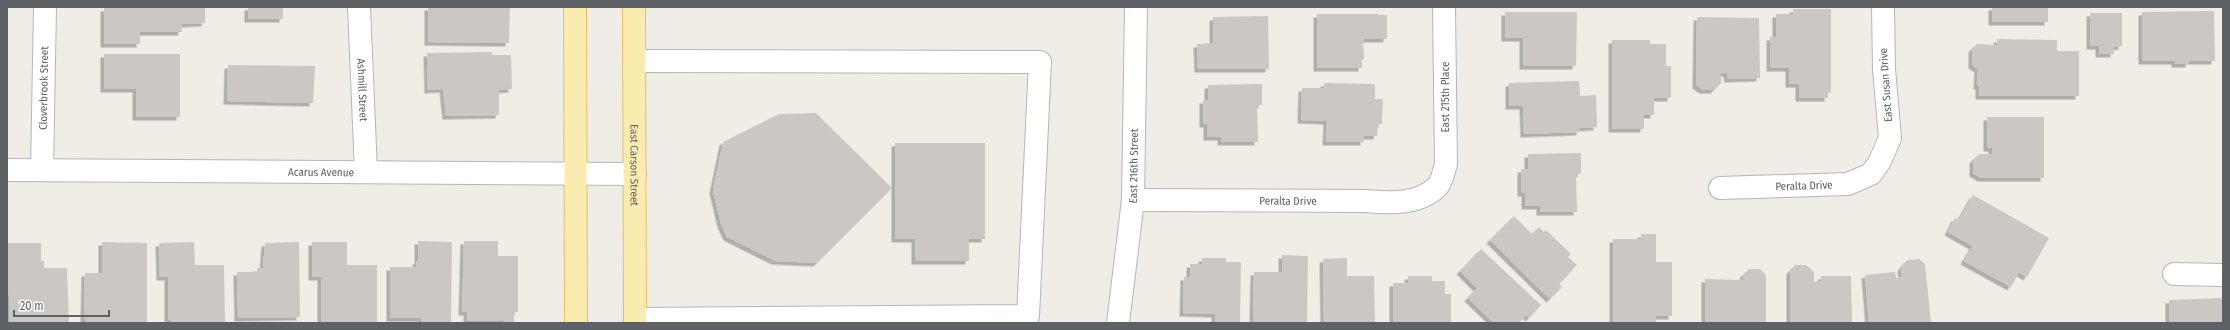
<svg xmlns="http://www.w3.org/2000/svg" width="2230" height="330" viewBox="0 0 2230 330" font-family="'Fira Sans Condensed',sans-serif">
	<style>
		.building { fill: #cbc7c2; filter: url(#shadow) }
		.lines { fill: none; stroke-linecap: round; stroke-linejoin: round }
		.minor-casing { stroke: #b3b6ba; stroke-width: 24 }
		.major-casing { stroke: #e8be66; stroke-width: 24 }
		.minor { stroke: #fff; stroke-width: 22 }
		.major { stroke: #faebb0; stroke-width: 22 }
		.labels { text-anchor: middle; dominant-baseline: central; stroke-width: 3; stroke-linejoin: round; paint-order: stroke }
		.street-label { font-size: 11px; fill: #5e6165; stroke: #fff }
	</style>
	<defs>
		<filter id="shadow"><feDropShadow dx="-3.5" dy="3.5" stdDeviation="0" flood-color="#0004"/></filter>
	</defs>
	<rect width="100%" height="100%" fill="#efede6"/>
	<g class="building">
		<path d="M205 7V23L182 24V32H140V44H104V8Z"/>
		<rect x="248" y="7" width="35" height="12"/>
		<path d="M428 7H510L509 43 428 42Z"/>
		<rect x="1992" y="7" width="56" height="15"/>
		<path d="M1793 9H1831V93H1828V98H1799V84H1789V68H1770V37H1776V14H1793Z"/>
		<path d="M2214 11 2215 61H2189V64H2175V61H2142V12Z"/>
		<path d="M1505 12H1577L1576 66H1523V38H1505Z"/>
		<path d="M2090 13H2122V46L2114 47V54H2099V46H2090Z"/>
		<path d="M1317 14H1378V15H1387V39H1363L1364 59H1362V68H1317Z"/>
		<path d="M1268 16 1269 69H1198L1197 44 1213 43V17Z"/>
		<path d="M1697 17 1759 18 1760 78 1728 79 1727 73H1721V83L1714 90H1703L1696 85Z"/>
		<path d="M1997 39 2057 40V51H2079V96H1979V86H1977L1978 69 1972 65V49L1977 44 1997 45Z"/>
		<path d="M1612 40H1650V44H1666V66H1671V98H1654V115H1644V129H1612Z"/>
		<path d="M492 52V55H511L512 89 499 90V115L446 116 443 89 428 90 427 53Z"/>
		<path d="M104 54H180V117H136V89H104Z"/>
		<path d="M228 65 315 66 313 103 227 101Z"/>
		<path d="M1579 81 1580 96 1596 95 1597 127 1580 128V132L1524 134 1523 106H1509V83Z"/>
		<path d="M1324 83 1375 84V99H1383L1382 124H1378L1377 136H1364V142H1326L1327 121 1301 120 1302 88H1324Z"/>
		<path d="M1262 84V105H1257L1258 142H1221V137H1207V124H1203V100H1208V85Z"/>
		<path d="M816 113 892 188 817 263 775 261 727 237 721 224 713 190 723 142 779 114Z"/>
		<path d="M1987 117H2044V178H1981L1973 173V160L1979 154H1992V148H1987Z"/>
		<path d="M895 143H985V239H969V261H915V239H895Z"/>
		<path d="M1581 153V174H1576L1577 212H1540V206H1525V193H1521V169H1528V154Z"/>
		<path d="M1973 195 2049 238 2027 277 2019 272 2011 287 1964 261 1973 246 1948 232 1955 218 1959 220Z"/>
		<path d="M1514 216 1532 234 1539 227 1544 232 1546 230 1571 254 1568 257 1577 265 1559 284 1562 287 1550 299 1490 240Z"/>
		<path d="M1641 234H1656V262H1672V316H1656V323H1613V239H1641Z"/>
		<path d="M418 241 452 242 451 323H421V318H390V267H416V261H418Z"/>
		<path d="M464 241H498V256H518V312H514V323H503V320L467 321V312H462Z"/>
		<path d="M102 242 147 243V323H86L87 319H84L85 273H102Z"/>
		<path d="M194 242 195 265H224L225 323H171V320H168V277H160L159 243Z"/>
		<path d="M299 242 300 317 238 318 237 272H257V268H263L265 243Z"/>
		<path d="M312 242H347V265H377V323H321V277H312Z"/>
		<path d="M7 243H41V261H44V268H67L69 323H10Z"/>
		<path d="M1481 249 1541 305 1529 318 1526 315 1519 323H1494L1468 298 1477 288 1460 271Z"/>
		<path d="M1282 255 1308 256 1307 323H1253L1254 272H1282Z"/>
		<path d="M1202 258H1226V262H1241L1240 323H1215V314L1183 313 1184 277H1190V264H1202Z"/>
		<path d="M1347 258V276H1374L1375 323H1324L1323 259Z"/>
		<path d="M1919 259 1925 264 1931 323H1869L1865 275 1895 272 1896 278 1902 277 1901 268 1907 260Z"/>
		<path d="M1795 265H1806L1814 272V282L1821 281V276H1851L1852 323H1790V271Z"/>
		<path d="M1749 269H1760L1766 275V323H1705V279L1743 280V275Z"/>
		<path d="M1408 276H1432V281H1445V294H1451V323H1393V283H1408Z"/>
		<path d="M2223 298V323H2169V300Z"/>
	</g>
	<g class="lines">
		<g class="minor-casing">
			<g id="minor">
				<path id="s1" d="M359 7 366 172"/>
				<path d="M634 61 1040 62 1028 316 635 319"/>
				<path id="s2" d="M7 170 635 174"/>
				<path id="s3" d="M42 170 45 7"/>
				<path id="s4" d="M1720 188 1848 184 1871 174 1880 161 1890 138 1884 69 1883 7"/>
				<path id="s5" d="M1133 200 1365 201C1390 203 1418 205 1437 187 1442 182 1444 170 1446 164L1444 7"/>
				<path d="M2174 274 2223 275"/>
				<path id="s6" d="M1118 323 1133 200 1136 7"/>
			</g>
		</g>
		<g class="major-casing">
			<g id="major">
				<path d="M575 7 576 323"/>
				<path id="s7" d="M634 7 635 323"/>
			</g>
		</g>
		<use href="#minor" class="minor"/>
		<use href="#major" class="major"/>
	</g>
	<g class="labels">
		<g class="street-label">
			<text transform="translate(1886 85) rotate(-94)">East Susan Drive</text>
			<text stroke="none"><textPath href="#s3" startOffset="82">Cloverbrook Street</textPath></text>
			<text stroke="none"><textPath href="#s1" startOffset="83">Ashmill Street</textPath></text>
			<text transform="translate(1445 97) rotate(-90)">East 215th Place</text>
			<text stroke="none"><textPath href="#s7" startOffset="158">East Carson Street</textPath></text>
			<text stroke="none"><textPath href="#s6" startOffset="158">East 216th Street</textPath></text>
			<text stroke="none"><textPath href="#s2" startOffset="314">Acarus Avenue</textPath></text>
			<text stroke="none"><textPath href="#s4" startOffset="84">Peralta Drive</textPath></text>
			<text stroke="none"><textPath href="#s5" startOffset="155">Peralta Drive</textPath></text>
		</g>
	</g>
	<rect width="2230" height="330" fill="none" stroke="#5e6165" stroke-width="16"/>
	<path d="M14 310v6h95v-6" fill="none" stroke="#5e6165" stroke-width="2"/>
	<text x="20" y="310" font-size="12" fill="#5e6165" stroke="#ffffff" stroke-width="3" paint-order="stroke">20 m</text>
</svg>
